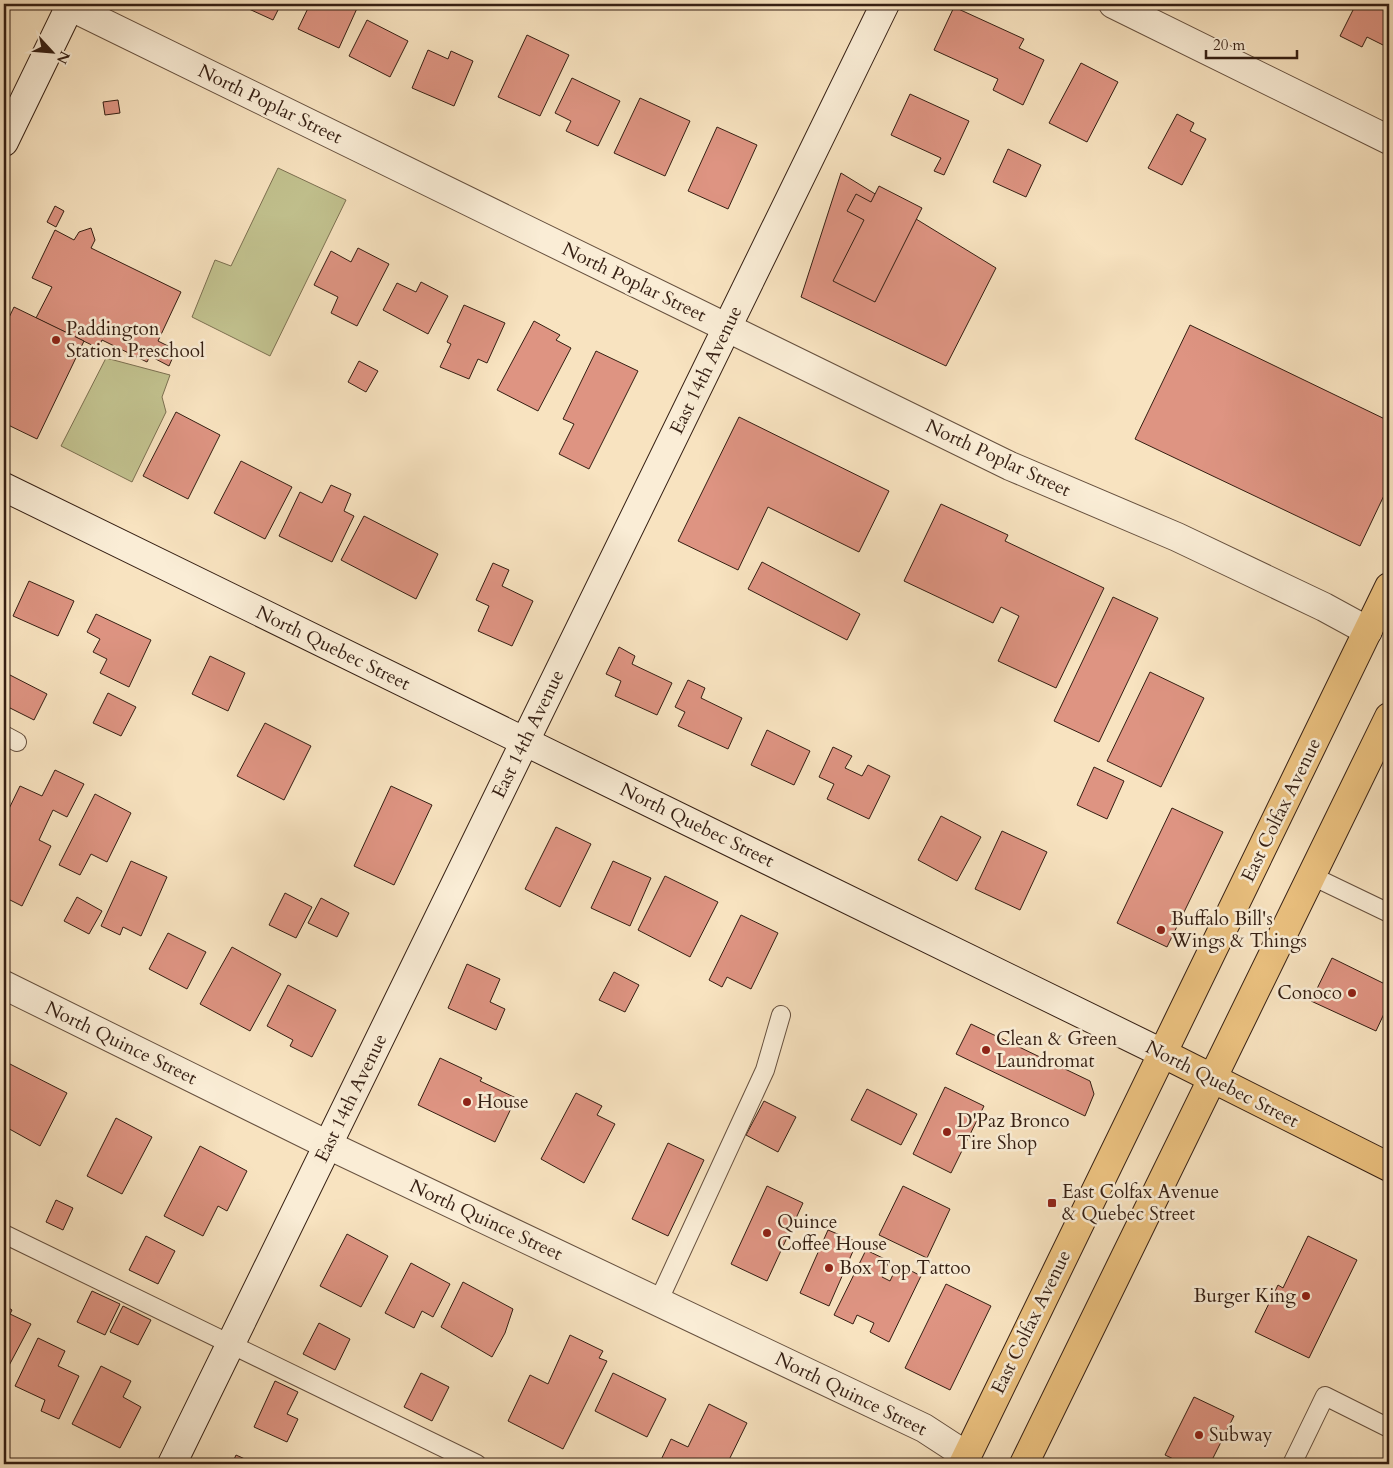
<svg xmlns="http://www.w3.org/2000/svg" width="1393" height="1468" viewBox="0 0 1393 1468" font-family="Cardo,serif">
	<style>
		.green { fill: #c2c28f; stroke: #7c7051 }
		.building { fill: #de9482; stroke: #351f13 }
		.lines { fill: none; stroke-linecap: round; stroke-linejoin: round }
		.lane-casing { stroke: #66503e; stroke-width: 20 }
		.street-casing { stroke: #66503e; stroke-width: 30 }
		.secondary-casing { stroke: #351f13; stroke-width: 30 }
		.primary-casing { stroke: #351f13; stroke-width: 30 }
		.lane { stroke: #faedd6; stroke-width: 18 }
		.street { stroke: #faedd6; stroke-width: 28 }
		.secondary { stroke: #faedd6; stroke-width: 28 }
		.primary { stroke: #ecc280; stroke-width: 28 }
		.poi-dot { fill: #8f2418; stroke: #faedd6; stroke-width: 2 }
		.labels { text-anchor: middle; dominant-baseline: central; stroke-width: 5; stroke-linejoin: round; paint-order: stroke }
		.street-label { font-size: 19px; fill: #351f13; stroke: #faedd6 }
		.poi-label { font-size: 19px; fill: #351f13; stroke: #faedd6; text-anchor: start }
	</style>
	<rect width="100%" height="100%" fill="#f8e3c0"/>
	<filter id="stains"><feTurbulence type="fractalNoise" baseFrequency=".004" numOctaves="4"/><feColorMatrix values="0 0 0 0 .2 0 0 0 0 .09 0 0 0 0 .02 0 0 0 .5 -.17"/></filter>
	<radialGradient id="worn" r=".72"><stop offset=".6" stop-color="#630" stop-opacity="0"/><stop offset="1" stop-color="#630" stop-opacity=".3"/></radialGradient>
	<g class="green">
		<path d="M278 168 346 200 270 356 192 317 215 260 231 266Z"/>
		<path d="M106 358 170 375 162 397 166 412 132 482 61 446Z"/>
	</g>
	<g class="building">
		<path d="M238 4H281L273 20Z"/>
		<path d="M310 4H359L339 48 298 29Z"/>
		<path d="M1356 4H1389V48L1367 37 1362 47 1340 36Z"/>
		<path d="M954 7 1024 39 1019 48 1044 60 1023 105 993 90 998 79 934 50Z"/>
		<path d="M367 20 408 41 390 77 349 56Z"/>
		<path d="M527 35 569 55 540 116 498 97Z"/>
		<path d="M428 50 448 59 451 51 473 61 454 106 412 88Z"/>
		<path d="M1081 63 1118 82 1087 142 1049 123Z"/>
		<path d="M572 78 620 101 598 146 566 131 571 121 555 113Z"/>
		<path d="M910 94 969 121 944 175 934 171 941 158 891 135Z"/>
		<path d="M640 98 690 121 665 176 614 153Z"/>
		<path d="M118 100 120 113 105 115 103 102Z"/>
		<path d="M1177 114 1194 123 1190 131 1206 139 1182 185 1148 168Z"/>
		<path d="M717 127 757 145 728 209 688 191Z"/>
		<path d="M1008 149 1041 165 1026 197 993 182Z"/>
		<path d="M841 173 996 268 946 366 801 297Z"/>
		<path d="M879 186 922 208 875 302 833 281 864 220 847 211 856 194 871 202Z"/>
		<path d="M55 206 64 211 56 227 47 222Z"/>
		<path d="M91 228 95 240 91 248 181 292 158 341 176 350 169 366 150 356 147 362 102 340 98 348 36 318 52 287 32 278 55 230 74 240 79 232Z"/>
		<path d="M358 248 389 264 357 326 331 313 338 297 314 285 331 251 351 262Z"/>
		<path d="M421 282 448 296 428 334 383 310 397 283 416 292Z"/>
		<path d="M464 305 505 323 487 363 478 359 469 379 440 367 451 344 447 342Z"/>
		<path d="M14 307 84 341 37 439 4 423V328Z"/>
		<path d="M534 321 560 335 556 340 571 348 538 411 497 390Z"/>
		<path d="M1190 325 1389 421V485L1360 546 1135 439Z"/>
		<path d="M596 351 638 371 589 469 559 454 574 424 563 419Z"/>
		<path d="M359 361 378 371 366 392 348 382Z"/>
		<path d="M176 412 220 435 188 499 143 476Z"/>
		<path d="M739 417 889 491 859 552 768 507 738 570 678 541Z"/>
		<path d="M241 461 292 487 265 539 214 513Z"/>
		<path d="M331 485 351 494 344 511 354 516 332 562 279 536 300 492 322 503Z"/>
		<path d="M941 504 1008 535 1005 541 1104 588 1056 688 998 661 1019 616 1001 607 993 623 904 581Z"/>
		<path d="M364 516 438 554 416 599 341 560Z"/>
		<path d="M762 562 860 614 847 640 748 589Z"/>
		<path d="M493 563 509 570 502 586 533 601 512 646 478 631 489 606 476 600Z"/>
		<path d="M29 581 74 601 58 636 13 616Z"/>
		<path d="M1113 597 1158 618 1099 742 1054 721Z"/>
		<path d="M96 614 151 640 129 687 100 673 107 659 93 652 100 639 87 632Z"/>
		<path d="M619 647 635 656 632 664 672 683 657 715 615 696 621 681 606 674Z"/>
		<path d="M210 656 245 673 228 711 192 694Z"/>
		<path d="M1150 672 1204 698 1161 787 1107 761Z"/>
		<path d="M10 675 47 694 34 720 4 705V687Z"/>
		<path d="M688 680 705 688 701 698 742 718 728 749 678 726 685 712 675 707Z"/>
		<path d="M108 693 136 707 121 736 93 723Z"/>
		<path d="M265 723 311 746 284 800 237 776Z"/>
		<path d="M767 730 810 751 794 785 751 765Z"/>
		<path d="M833 747 852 756 845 768 862 776 868 765 890 776 869 819 827 799 834 784 819 777Z"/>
		<path d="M1094 767 1124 781 1107 819 1077 805Z"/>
		<path d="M55 770 84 784 67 817 53 810 39 840 51 846 22 906 4 897V819L20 786 42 796Z"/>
		<path d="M391 786 432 805 394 885 354 866Z"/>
		<path d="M95 794 131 813 107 862 91 854 80 875 59 865Z"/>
		<path d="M1172 808 1223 832 1167 947 1117 923Z"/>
		<path d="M941 816 981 837 957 881 918 860Z"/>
		<path d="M556 827 591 844 560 907 525 889Z"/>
		<path d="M1002 831 1047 852 1020 910 975 889Z"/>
		<path d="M131 861 167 877 141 936 123 927 120 935 101 926Z"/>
		<path d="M613 861 651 878 630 926 591 908Z"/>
		<path d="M665 876 718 902 690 957 638 930Z"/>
		<path d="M285 893 312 907 296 938 269 925Z"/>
		<path d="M77 897 102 911 89 934 64 921Z"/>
		<path d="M321 898 349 913 337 937 308 923Z"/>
		<path d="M741 915 778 933 751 989 727 977 722 987 709 980Z"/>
		<path d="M168 933 206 952 187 989 149 969Z"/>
		<path d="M232 947 281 974 250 1031 200 1004Z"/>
		<path d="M1332 958 1389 986V1003L1376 1031 1311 1001Z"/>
		<path d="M467 964 500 979 490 1002 505 1009 496 1030 448 1008Z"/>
		<path d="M614 972 639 985 625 1012 599 1000Z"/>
		<path d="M288 985 336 1010 312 1057 290 1046 293 1040 267 1026Z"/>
		<path d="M971 1024 1090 1081 1094 1094 1085 1116 956 1054Z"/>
		<path d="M440 1058 482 1078 480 1081 516 1098 495 1142 418 1105Z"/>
		<path d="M8 1063 67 1093 40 1146 4 1126V1072Z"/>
		<path d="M945 1087 984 1106 951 1173 913 1154Z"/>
		<path d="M867 1089 917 1114 901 1145 851 1120Z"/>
		<path d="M576 1093 602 1106 597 1115 615 1124 584 1183 541 1159Z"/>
		<path d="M764 1101 796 1117 778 1152 746 1135Z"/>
		<path d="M116 1118 152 1137 122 1194 87 1176Z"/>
		<path d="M668 1143 704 1160 668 1236 632 1219Z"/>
		<path d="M200 1146 247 1171 227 1211 218 1206 203 1236 164 1216Z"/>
		<path d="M767 1186 803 1203 767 1281 731 1264Z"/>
		<path d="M903 1186 950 1209 927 1258 879 1235Z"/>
		<path d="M56 1200 73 1208 63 1230 46 1222Z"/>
		<path d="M828 1230 857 1242 829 1306 800 1293Z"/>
		<path d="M347 1234 388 1256 361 1307 320 1286Z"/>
		<path d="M146 1236 175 1251 158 1284 129 1270Z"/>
		<path d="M1308 1236 1357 1260 1309 1358 1255 1332 1278 1285 1283 1288Z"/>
		<path d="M866 1250 889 1261 882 1277 890 1281 898 1264 921 1276 889 1342 870 1332 874 1323 857 1315 853 1324 834 1315Z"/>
		<path d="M411 1263 450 1284 433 1317 422 1311 414 1328 385 1313Z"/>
		<path d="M463 1282 513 1309 505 1333 492 1357 441 1327Z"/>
		<path d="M946 1284 991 1306 950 1390 905 1368Z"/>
		<path d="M92 1291 120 1304 105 1335 77 1322Z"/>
		<path d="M4 1305 12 1310 10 1314 31 1324 4 1375Z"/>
		<path d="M123 1306 151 1320 138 1345 110 1332Z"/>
		<path d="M319 1323 350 1339 335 1370 303 1354Z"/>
		<path d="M570 1335 603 1351 599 1358 607 1361 563 1449 508 1421 530 1375 548 1384Z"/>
		<path d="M38 1338 65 1351 58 1366 79 1376 59 1419 41 1411 45 1400 15 1386Z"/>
		<path d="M101 1366 131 1381 123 1397 141 1407 120 1448 72 1424Z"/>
		<path d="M421 1373 449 1387 432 1421 404 1407Z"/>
		<path d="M613 1373 666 1399 647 1437 595 1411Z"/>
		<path d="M275 1381 298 1392 287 1414 298 1419 287 1442 254 1427Z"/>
		<path d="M1194 1397 1234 1416 1210 1464H1184L1165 1455Z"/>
		<path d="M709 1404 747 1423 727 1464H659L671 1439 688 1447Z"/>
		<path d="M236 1455 256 1464H232Z"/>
		<path d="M325 1459 336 1464H323Z"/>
	</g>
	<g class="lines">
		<g class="lane-casing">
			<g id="lane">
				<path d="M4 735 17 742"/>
				<path d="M1312 876 1389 913"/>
				<path d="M4 1234 477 1464"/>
				<path d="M658 1302 765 1070 781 1015"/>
				<path d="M1292 1464 1325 1396 1389 1428"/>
			</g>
		</g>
		<g class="street-casing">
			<g id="street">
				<path d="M65 4 1010 466 1177 537 1324 607 1368 631"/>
				<path d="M1113 4 1389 140"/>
				<path d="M4 985 328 1145 924 1428 967 1456"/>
			</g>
		</g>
		<g class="secondary-casing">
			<g id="secondary">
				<path d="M4 142 71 4"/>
				<path d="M4 487 1162 1053"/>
				<path d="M172 1464 885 4"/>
			</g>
		</g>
		<g class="primary-casing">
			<g id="primary">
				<path d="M1162 1053 1389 1167"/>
				<path d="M963 1464 1389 587"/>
				<path d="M1024 1464 1389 717"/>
			</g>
		</g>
		<use href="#lane" class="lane"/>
		<use href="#street" class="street"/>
		<use href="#secondary" class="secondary"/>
		<use href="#primary" class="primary"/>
	</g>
	<g class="poi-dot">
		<circle cx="56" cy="340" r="5"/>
		<circle cx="1161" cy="930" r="5"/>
		<circle cx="1352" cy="993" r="5"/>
		<circle cx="986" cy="1050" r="5"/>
		<circle cx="467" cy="1102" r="5"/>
		<circle cx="947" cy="1132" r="5"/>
		<rect x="1047" y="1198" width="10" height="10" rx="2.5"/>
		<circle cx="767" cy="1233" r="5"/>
		<circle cx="829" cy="1268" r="5"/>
		<circle cx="1306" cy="1296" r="5"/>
		<circle cx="1199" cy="1435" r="5"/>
	</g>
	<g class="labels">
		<g class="street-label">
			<text transform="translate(270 104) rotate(26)">North Poplar Street</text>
			<text transform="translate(634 282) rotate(26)">North Poplar Street</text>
			<text transform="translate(706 370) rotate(-64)">East 14th Avenue</text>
			<text transform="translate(998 458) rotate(25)">North Poplar Street</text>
			<text transform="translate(333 648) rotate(26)">North Quebec Street</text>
			<text transform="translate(528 734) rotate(-64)">East 14th Avenue</text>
			<text transform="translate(1281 810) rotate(-64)">East Colfax Avenue</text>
			<text transform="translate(697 825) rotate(26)">North Quebec Street</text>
			<text transform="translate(121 1043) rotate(26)">North Quince Street</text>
			<text transform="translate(1222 1084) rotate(27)">North Quebec Street</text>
			<text transform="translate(351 1098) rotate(-64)">East 14th Avenue</text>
			<text transform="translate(486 1220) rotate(25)">North Quince Street</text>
			<text transform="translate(1031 1322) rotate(-64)">East Colfax Avenue</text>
			<text transform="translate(851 1394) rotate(26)">North Quince Street</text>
		</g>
		<g class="poi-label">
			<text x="66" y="329">Paddington<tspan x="66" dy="22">Station Preschool</tspan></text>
			<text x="1171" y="919">Buffalo Bill's<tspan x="1171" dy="22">Wings &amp; Things</tspan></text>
			<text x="1342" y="993" text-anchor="end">Conoco</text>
			<text x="996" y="1039">Clean &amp; Green<tspan x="996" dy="22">Laundromat</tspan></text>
			<text x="477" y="1102">House</text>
			<text x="957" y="1121">D'Paz Bronco<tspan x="957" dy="22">Tire Shop</tspan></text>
			<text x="1062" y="1192">East Colfax Avenue<tspan x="1062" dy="22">&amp; Quebec Street</tspan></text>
			<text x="777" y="1222">Quince<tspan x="777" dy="22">Coffee House</tspan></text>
			<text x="839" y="1268">Box Top Tattoo</text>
			<text x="1296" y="1296" text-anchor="end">Burger King</text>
			<text x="1209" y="1435">Subway</text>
		</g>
	</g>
	<rect width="1393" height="1468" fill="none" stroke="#f8e3c0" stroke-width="20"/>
	<rect x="5" y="5" width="1383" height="1458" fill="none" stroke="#351f13" stroke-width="2.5"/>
	<rect x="10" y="10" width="1373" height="1448" fill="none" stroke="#351f13"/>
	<g transform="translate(52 52) rotate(116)" stroke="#faedd6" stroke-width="4" paint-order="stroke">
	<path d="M0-4L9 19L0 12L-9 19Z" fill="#351f13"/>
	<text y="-8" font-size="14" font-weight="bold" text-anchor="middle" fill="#351f13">N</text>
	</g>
	<path d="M1206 50v8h91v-8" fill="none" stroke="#351f13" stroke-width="2.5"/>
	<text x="1213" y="50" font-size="15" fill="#351f13" stroke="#faedd6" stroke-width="4" paint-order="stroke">20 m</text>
	<rect width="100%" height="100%" filter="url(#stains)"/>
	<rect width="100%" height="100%" fill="url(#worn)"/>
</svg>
